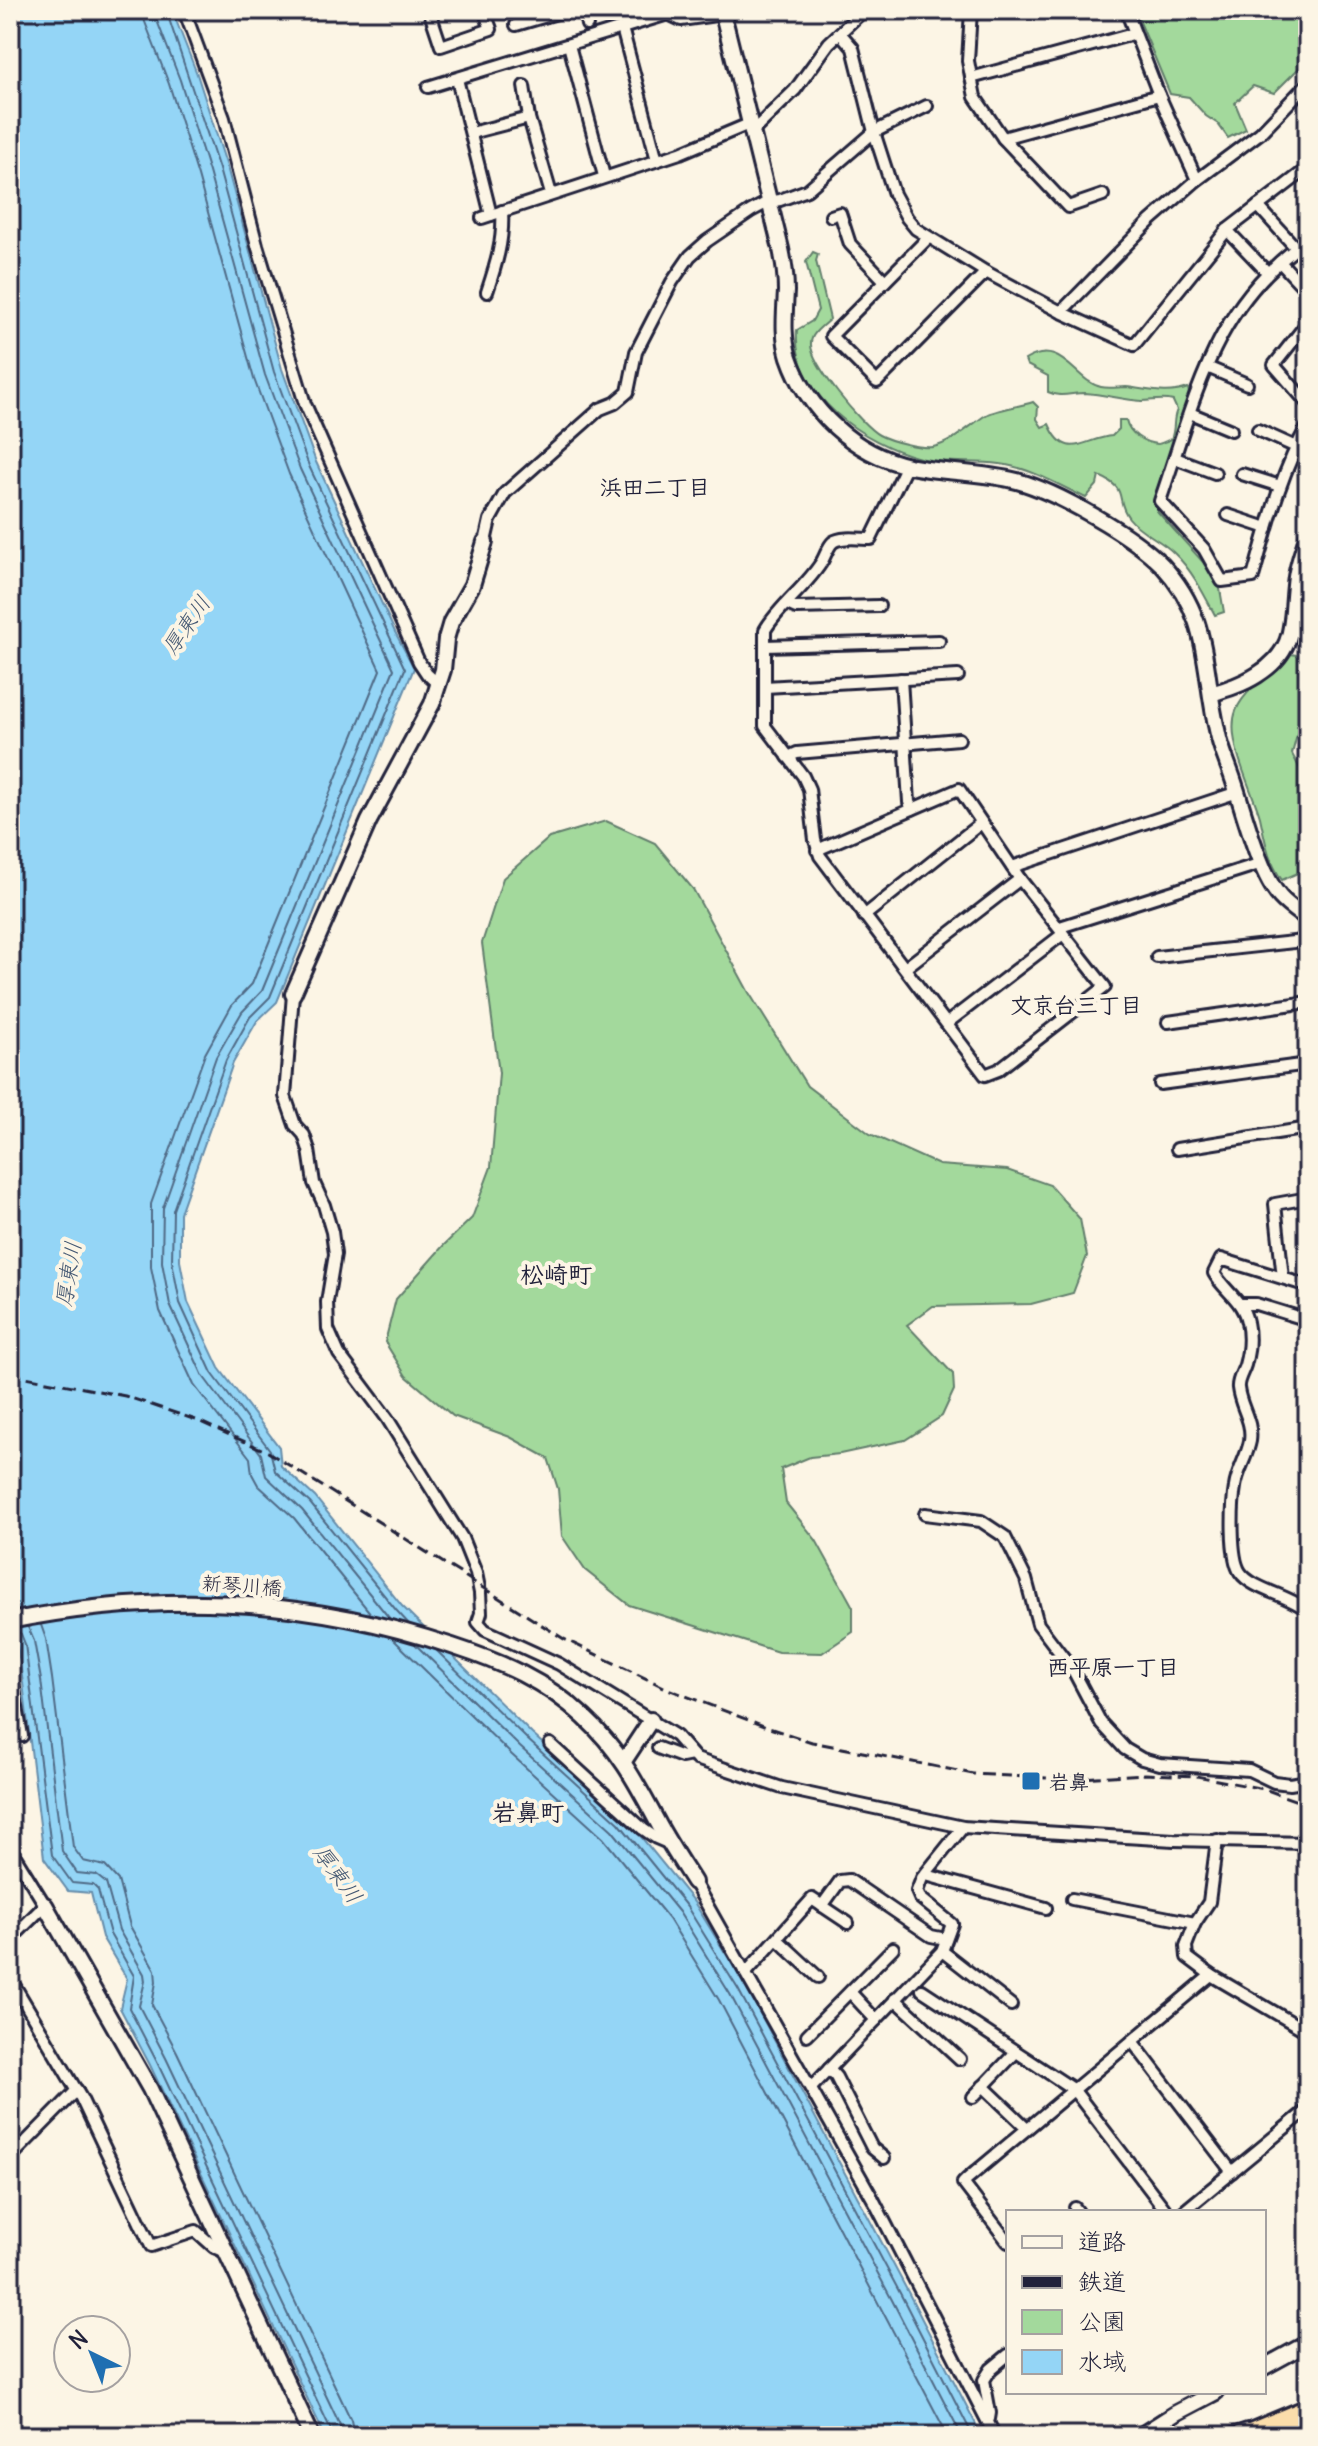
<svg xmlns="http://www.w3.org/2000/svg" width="1318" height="2446" viewBox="0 0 1318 2446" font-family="Delius,'Klee One',sans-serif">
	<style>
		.green { fill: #a3d99c; stroke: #627e6c; stroke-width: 2 }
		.water { fill: #94d5f6; stroke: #668dab; stroke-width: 2 }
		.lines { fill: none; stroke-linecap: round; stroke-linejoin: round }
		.shore { stroke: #506a86; stroke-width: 2 }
		.street-casing { stroke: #22223b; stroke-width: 16 }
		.secondary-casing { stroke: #22223b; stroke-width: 20 }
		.highway-casing { stroke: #22223b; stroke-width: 24 }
		.street { stroke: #fcf5e5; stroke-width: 10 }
		.secondary { stroke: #fcf5e5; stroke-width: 14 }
		.highway { stroke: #fbddab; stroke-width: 18 }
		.rail { stroke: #22223b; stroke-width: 3; stroke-dasharray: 12 6; stroke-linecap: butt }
		.poi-dot { fill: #1f6fb2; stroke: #fcf5e5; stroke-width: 3 }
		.labels { text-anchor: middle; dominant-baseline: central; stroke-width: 8; stroke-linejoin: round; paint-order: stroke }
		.street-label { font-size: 20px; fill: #22223b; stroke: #fcf5e5 }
		.poi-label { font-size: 20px; font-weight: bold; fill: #22223b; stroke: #fcf5e5; text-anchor: start }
		.neighbourhood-label { font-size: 22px; font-weight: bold; fill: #22223b; stroke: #fcf5e5 }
		.water-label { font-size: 22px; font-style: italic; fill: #445873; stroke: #fcf5e5 }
		.quarter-label { font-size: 24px; font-weight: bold; fill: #22223b; stroke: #fcf5e5 }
	</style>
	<rect width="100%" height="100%" fill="#fcf5e5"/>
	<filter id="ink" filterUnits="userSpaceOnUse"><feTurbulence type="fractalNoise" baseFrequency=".0125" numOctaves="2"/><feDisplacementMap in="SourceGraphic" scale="16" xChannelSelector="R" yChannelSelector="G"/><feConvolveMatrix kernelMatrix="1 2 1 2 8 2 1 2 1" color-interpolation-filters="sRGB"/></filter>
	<g filter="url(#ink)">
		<g class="green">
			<path d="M1135 10H1308V59L1274 93 1253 86 1235 103 1246 129 1228 138 1218 124 1206 116 1189 97 1170 94Z"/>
			<path d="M813 252 818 254 816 261 830 319C824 325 811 333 811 343 809 362 862 426 879 435 890 441 922 449 933 447 953 443 970 425 986 415 995 410 1021 406 1033 402L1038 407 1037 419 1042 427 1049 424C1066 463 1085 438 1112 436L1119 429V420H1126C1129 433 1143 443 1158 444 1159 444 1169 440 1171 439 1176 428 1172 419 1177 410L1173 401C1162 398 1153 401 1142 401 1123 400 1104 394 1085 393 1071 393 1061 398 1048 392V376L1027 365 1025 360C1062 337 1074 381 1101 387 1109 389 1118 387 1126 387 1147 389 1167 396 1188 388L1190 399 1155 495 1157 511 1203 562 1220 589 1224 612 1215 615C1204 594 1192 570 1174 553 1161 540 1140 532 1129 518 1114 499 1130 489 1099 476L1097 485 1086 498C1059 485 1031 468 1000 464 974 460 946 465 920 458 865 444 792 395 797 330L812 321 818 310 806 262Z"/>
			<path d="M1291 654 1308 657V722L1297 735 1292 754 1308 784V801L1302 807 1300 837 1308 841V874L1302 871 1282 880C1268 861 1265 840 1260 817 1252 789 1225 739 1236 711 1242 692 1276 667 1291 654Z"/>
			<path d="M606 821 655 843 693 889 748 991 807 1086 870 1134 939 1165 1007 1170 1050 1185 1080 1219 1087 1256 1073 1293 1031 1304 933 1306 907 1325 953 1374 954 1390 942 1416 905 1440 840 1454 810 1457 781 1469 786 1503 816 1540 853 1607V1632L822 1653 778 1652 629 1605 585 1570 562 1536 558 1489 548 1458 510 1437 453 1416 406 1376 385 1342 396 1299 443 1246 472 1218 491 1167 499 1073 482 943 503 878 549 838Z"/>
		</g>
		<path class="water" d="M10 10H172L197 74 227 167 282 369 316 462 395 632 414 668 277 1002 257 1021 233 1063 180 1213V1261L188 1302 219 1368 279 1447 281 1466 315 1497 402 1606 532 1734 625 1817 694 1902 745 1985 908 2292 982 2436H325L150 2065 120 2008 127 1979 102 1937 91 1893 68 1891 44 1858 23 1683 17 1645 10 1628Z"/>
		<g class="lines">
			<g class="shore">
				<path d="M143 10 145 22 169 84 198 176 254 379 289 474 380 670 252 984 232 1005 205 1054 151 1204V1267L160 1311 194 1385 250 1458 252 1474 258 1485 294 1518 371 1614"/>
				<path d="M156 10V18L180 80 209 172 265 375 300 469 394 669 262 991 242 1012 216 1057 163 1208 162 1262 170 1305 203 1376 261 1454 266 1476 302 1510 390 1619"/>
				<path d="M166 10 219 169 274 372 309 466 405 669 270 997 250 1017 226 1060 173 1210 172 1261 180 1303 212 1373 270 1450 275 1471 310 1503 396 1610 409 1624"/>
				<path d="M41 1625 46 1639 52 1678 73 1847 83 1861 105 1866 118 1880 130 1926 155 1970 156 1982 152 2005 177 2052 351 2420 354 2436"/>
				<path d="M28 1627 34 1641 41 1680 62 1851 77 1873 96 1875 106 1883 119 1930 144 1974 145 1981 139 2006 166 2058 340 2425 342 2436"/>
				<path d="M15 1629 21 1634 25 1644 52 1855 72 1883 93 1885 98 1890 110 1934 134 1976 129 2008 157 2062 331 2430 332 2436"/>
				<path d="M392 1638 512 1755 603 1838 669 1919 719 2000 948 2436"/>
				<path d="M416 1645 520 1747 612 1830 679 1912 730 1994 892 2300 962 2436"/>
				<path d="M437 1651 527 1739 619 1823 687 1907 738 1989 901 2295 973 2436"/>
			</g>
			<g class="street-casing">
				<g id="street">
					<path d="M184 10 224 118 257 245 305 404 419 662 427 674 439 685"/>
					<path d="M429 10 441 46 491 29 484 10"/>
					<path d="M584 10 587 25"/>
					<path d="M971 10 968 61 975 97 1003 138 1068 207 1103 195"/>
					<path d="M1126 10 1159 95 1197 180"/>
					<path d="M971 14 986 10"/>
					<path d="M516 25 567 10"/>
					<path d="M622 28 657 160"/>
					<path d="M840 33 853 48 874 132 894 194 907 218 916 229 986 272 1061 312 1134 345 1227 230 1308 168"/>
					<path d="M569 45 604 176"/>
					<path d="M971 78 1133 34"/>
					<path d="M457 79 491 215"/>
					<path d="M524 86 529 118 551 194"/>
					<path d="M428 87 668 14 681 20 723 14"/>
					<path d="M471 133 529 118"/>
					<path d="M751 133 795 90 829 43 864 10"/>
					<path d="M1003 138 1159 95"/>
					<path d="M1258 206 1296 248"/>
					<path d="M831 216 840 213 850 244 885 281"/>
					<path d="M482 218 680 153 749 124"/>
					<path d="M1227 230 1267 272"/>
					<path d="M928 238 831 336 877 382 986 272"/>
					<path d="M1308 240C1213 303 1195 400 1160 501L1204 549 1222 581 1253 577C1268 524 1281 472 1308 425"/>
					<path d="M1280 262 1308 292"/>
					<path d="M487 292C496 265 504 240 502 211"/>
					<path d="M1061 312 1150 221 1197 180 1260 133 1308 83"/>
					<path d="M1308 322 1274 365 1308 404"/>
					<path d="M1207 367 1247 384"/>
					<path d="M1190 413 1231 430"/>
					<path d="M1258 430 1296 447"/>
					<path d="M1175 458 1215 473"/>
					<path d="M1242 474 1280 486"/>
					<path d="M1228 515 1267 528"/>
					<path d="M485 542 490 520 505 493 600 409 615 403 628 392 636 352 672 282 690 256 707 241 751 211 768 202 780 200 807 190 874 132 927 106"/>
					<path d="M787 604 796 608 879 606"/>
					<path d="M765 646 939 641"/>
					<path d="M901 679 909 802 912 809"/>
					<path d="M765 687 958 676"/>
					<path d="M788 757 797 753 959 739"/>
					<path d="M817 850 959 789 1020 879 1105 987 998 1070 985 1075 820 856 815 840 809 789 803 776 765 726V630C780 605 805 588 821 563 825 557 828 546 833 542 841 536 861 539 871 539L907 465"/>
					<path d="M1012 867 1238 792"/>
					<path d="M864 916 981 823"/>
					<path d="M1308 921 1303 941 1308 973"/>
					<path d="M1060 927 1262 863"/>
					<path d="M1157 957 1303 941"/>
					<path d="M905 968 1020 879"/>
					<path d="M293 994 285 1096 295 1125 304 1135 309 1150 314 1183 324 1205 332 1232 335 1254 327 1302 328 1329 339 1354 387 1418 462 1538 476 1573 480 1593 481 1613 478 1622 485 1630 559 1664 676 1736 696 1759 782 1788 963 1827 1174 1840 1308 1843"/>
					<path d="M1168 1022 1308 1002"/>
					<path d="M947 1023 1063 934"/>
					<path d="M1160 1084 1308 1064"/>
					<path d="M1177 1149 1308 1128"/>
					<path d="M1283 1278 1275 1204 1308 1198"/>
					<path d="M1308 1286 1221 1259 1214 1273C1224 1291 1243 1300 1247 1322 1250 1336 1249 1351 1245 1365 1243 1372 1237 1380 1238 1388 1240 1407 1253 1421 1250 1441 1247 1457 1237 1471 1235 1487 1232 1505 1230 1557 1240 1572 1252 1590 1290 1595 1308 1611"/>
					<path d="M1241 1304H1256L1308 1320"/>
					<path d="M925 1514 981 1521 1005 1537 1026 1579 1038 1624 1073 1670 1101 1723 1125 1749 1142 1759 1160 1764 1249 1770 1274 1782 1290 1784 1308 1781"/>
					<path d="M10 1666 22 1736"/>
					<path d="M550 1744 643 1829 656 1838 670 1844"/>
					<path d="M658 1748 682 1757 692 1755"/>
					<path d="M1217 1840 1209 1902 1195 1923 1186 1946 1187 1957 1211 1975 1308 2032"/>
					<path d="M10 1848 45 1905 10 1940"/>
					<path d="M926 1875 1046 1908"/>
					<path d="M694 1882 873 2199 995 2436"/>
					<path d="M1072 1899 1195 1923"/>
					<path d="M822 1906 840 1881 849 1880 931 1936 946 1939"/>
					<path d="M777 1939 818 1977"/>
					<path d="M942 1951 1011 2005"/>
					<path d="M746 1973 812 1899 848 1923"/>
					<path d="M10 1978 81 2098 151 2246 196 2231 214 2247 226 2252"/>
					<path d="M922 1990 1073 2089 1167 2212"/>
					<path d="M850 1992 876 2020"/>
					<path d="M895 1999 960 2059"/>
					<path d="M807 2035 893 1948"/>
					<path d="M1132 2041 1232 2172"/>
					<path d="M829 2069 836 2077 872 2148 884 2158"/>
					<path d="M983 2086 1027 2128"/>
					<path d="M811 2088 942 1951 952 1924 920 1898 917 1891 922 1878 963 1827"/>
					<path d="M973 2097 1016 2052"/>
					<path d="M10 2155 14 2154 77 2090"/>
					<path d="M1075 2208 1078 2212"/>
					<path d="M1183 2212 1308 2109"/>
					<path d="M1008 2242 963 2183 967 2179 1211 1975"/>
					<path d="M989 2419 990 2413 984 2380 991 2369 1008 2355"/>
					<path d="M1226 2436 1247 2429"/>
				</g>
			</g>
			<g class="secondary-casing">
				<g id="secondary">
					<path d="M722 10 781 249C784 263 786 277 786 291 785 313 782 335 789 357 807 410 854 454 909 466 945 473 982 472 1017 481 1057 492 1133 535 1162 565 1212 619 1202 668 1218 734 1221 749 1228 764 1233 779 1244 811 1259 873 1280 897 1288 906 1299 913 1308 920"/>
					<path d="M1211 694C1227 689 1243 684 1257 675 1299 649 1290 620 1296 577 1298 563 1303 549 1308 535"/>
					<path d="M293 994 369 821 432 704 443 670 446 639 451 622 472 585 485 542"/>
					<path d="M10 1621C160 1591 307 1597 452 1646 501 1662 546 1681 584 1717 619 1749 637 1784 659 1825 670 1845 682 1863 694 1882"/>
					<path d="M624 1761 651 1720"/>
					<path d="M45 1905 150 2089 312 2436"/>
					<path d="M1264 2367 1308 2343"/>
					<path d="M1140 2436 1176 2413 1216 2392"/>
				</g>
			</g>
			<g class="highway-casing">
				<g id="highway">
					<path d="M1243 2436 1308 2409"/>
					<path d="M1276 2436 1308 2422"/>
				</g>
			</g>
			<use href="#street" class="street"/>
			<use href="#secondary" class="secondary"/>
			<use href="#highway" class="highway"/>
			<path class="rail" d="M10 1374 125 1396 196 1420 268 1452 564 1639 668 1689 769 1728 812 1742 973 1774 1064 1779 1145 1774 1196 1776 1264 1789 1308 1805"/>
		</g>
	</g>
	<rect class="poi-dot" x="1021" y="1771" width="20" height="20" rx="4"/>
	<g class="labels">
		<g class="street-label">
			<text transform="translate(242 1585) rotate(4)">新琴川橋</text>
		</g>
		<g class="poi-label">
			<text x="1049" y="1781">岩鼻</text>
		</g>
		<g class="neighbourhood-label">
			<text x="655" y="487">浜田二丁目</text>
			<text x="1076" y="1005">文京台三丁目</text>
			<text x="1113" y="1667">西平原一丁目</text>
		</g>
		<g class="water-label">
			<text transform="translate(186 625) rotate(-55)">厚東川</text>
			<text transform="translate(68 1274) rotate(-81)">厚東川</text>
			<text transform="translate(338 1874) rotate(54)">厚東川</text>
		</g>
		<g class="quarter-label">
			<text x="556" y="1274">松崎町</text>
			<text x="528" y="1812">岩鼻町</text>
		</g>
	</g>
	<rect width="1318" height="2446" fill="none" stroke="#fcf5e5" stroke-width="40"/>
	<rect x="20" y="20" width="1278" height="2406" fill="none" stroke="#22223b" stroke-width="3" filter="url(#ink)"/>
	<rect x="1006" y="2210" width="260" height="184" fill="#fcf5e5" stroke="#a5a1a1" stroke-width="2"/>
	<rect x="1022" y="2236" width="40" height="12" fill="#fcf5e5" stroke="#a5a1a1" stroke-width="2"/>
	<text x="1078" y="2250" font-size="24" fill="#22223b">道路</text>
	<rect x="1022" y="2276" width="40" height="12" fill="#22223b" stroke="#a5a1a1" stroke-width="2"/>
	<text x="1078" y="2290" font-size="24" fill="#22223b">鉄道</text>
	<rect x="1022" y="2310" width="40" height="24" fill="#a3d99c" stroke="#a5a1a1" stroke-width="2"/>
	<text x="1078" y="2330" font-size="24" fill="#22223b">公園</text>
	<rect x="1022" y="2350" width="40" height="24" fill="#94d5f6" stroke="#a5a1a1" stroke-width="2"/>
	<text x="1078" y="2370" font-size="24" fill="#22223b">水域</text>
	<g transform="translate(92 2354) rotate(317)"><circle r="38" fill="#fcf5e5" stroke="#a5a1a1" stroke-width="2"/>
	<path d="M0-6L14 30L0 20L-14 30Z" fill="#1f6fb2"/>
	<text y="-12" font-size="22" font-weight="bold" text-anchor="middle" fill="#22223b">N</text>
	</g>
</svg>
